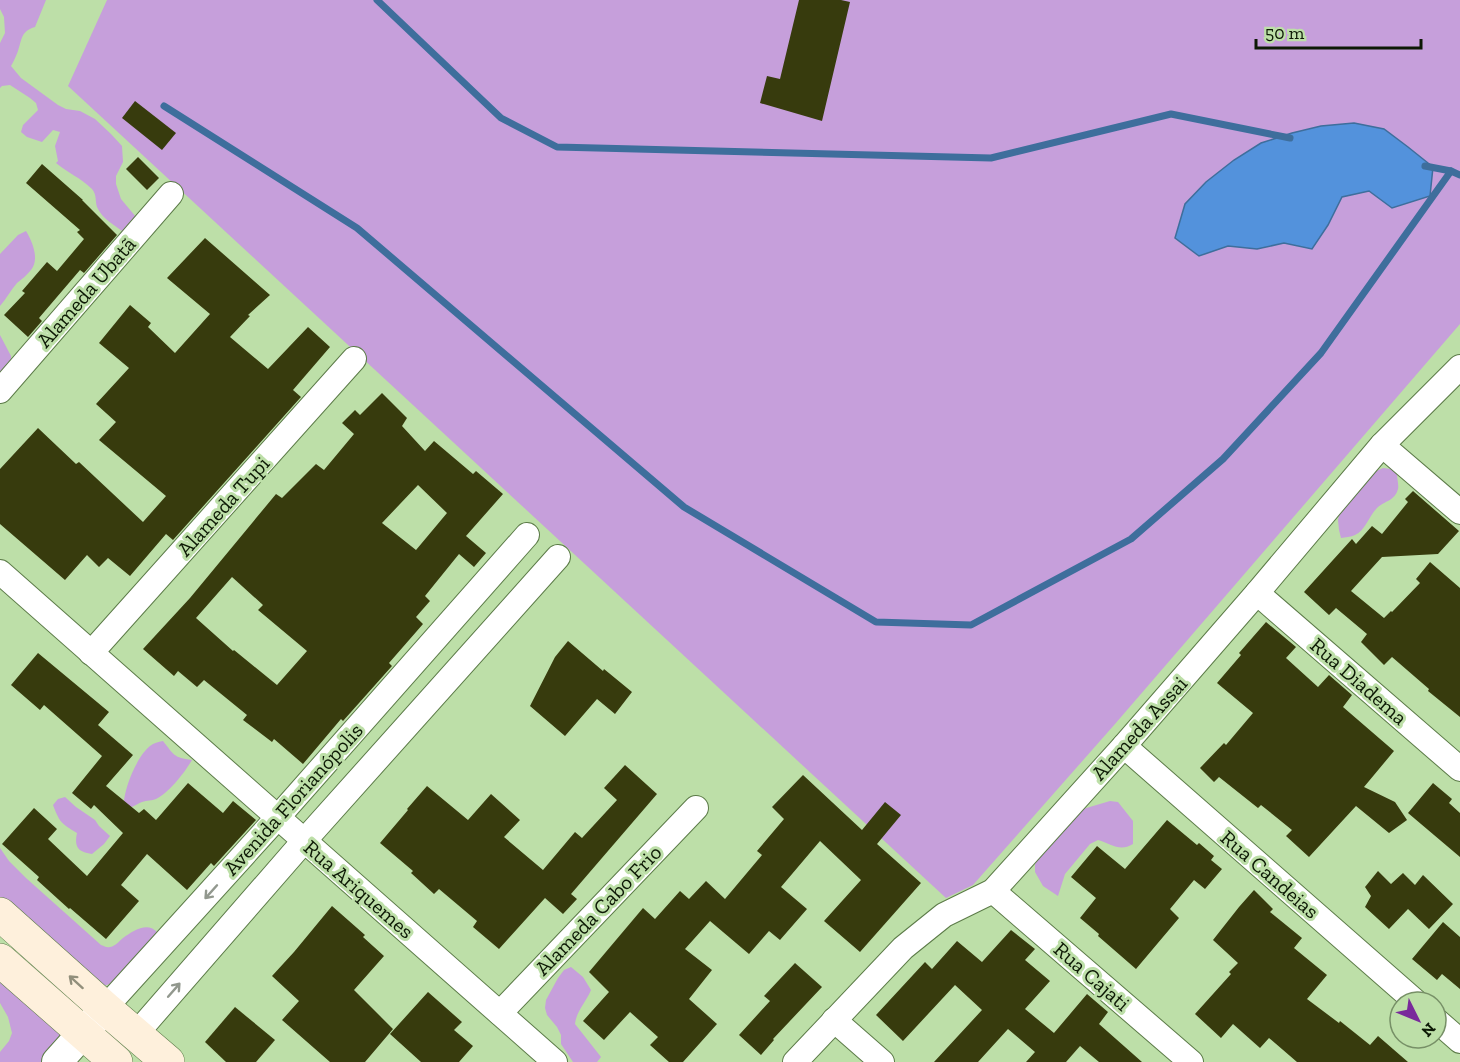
<svg xmlns="http://www.w3.org/2000/svg" width="1460" height="1062" viewBox="0 0 1460 1062" font-family="'Zilla Slab',serif">
	<style>
		.green { fill: #c69fdb }
		.water { fill: #5392dc; stroke: #3e6e9c; stroke-width: 1.5 }
		.lines { fill: none; stroke-linecap: round; stroke-linejoin: round }
		.stream { stroke: #3e6e9c; stroke-width: 7 }
		.building { fill: #373b0d; fill-rule: evenodd }
		.minor-casing { stroke: #5c7b48; stroke-width: 26 }
		.tertiary-casing { stroke: #5c7b48; stroke-width: 32 }
		.secondary-casing { stroke: #5c7b48; stroke-width: 34 }
		.minor { stroke: #fff; stroke-width: 24 }
		.tertiary { stroke: #fff; stroke-width: 30 }
		.secondary { stroke: #fef0dc; stroke-width: 33 }
		.oneway { stroke: #92988e }
		.oneway2 { stroke: #928f7b }
		.labels { text-anchor: middle; dominant-baseline: central; stroke-width: 6; stroke-linejoin: round; paint-order: stroke }
		.street-label { font-size: 21px; fill: #0d1905; stroke: #bddfa8 }
	</style>
	<rect width="100%" height="100%" fill="#bddfa8"/>
	<g class="green">
		<path d="M0 0H46L35 27C21 31 22 39 18 51 16 56 14 61 11 66L21 78 58 105 66 109 80 111 95 119 111 134 122 146 123 162 116 176V184L121 199 136 217 126 234C116 226 102 219 97 207 95 201 97 195 92 189 81 178 68 173 56 163L58 161 55 146 60 132 53 130 42 142 27 137 21 132 23 125 38 110 36 103 30 98 10 85 2 86 0 88V43L5 33 4 17 0 9Z"/>
		<path d="M107 0H1460V324L1115 724 973 885 946 898 68 86Z"/>
		<path d="M26 231C32 241 40 259 31 270 27 275 22 279 17 283 11 290 6 299 0 306V254L18 235Z"/>
		<path d="M0 335 11 356V364L0 382Z"/>
		<path d="M1383 468 1391 469 1397 474C1397 479 1399 485 1398 489 1395 501 1384 501 1377 508 1369 516 1365 531 1355 535 1351 537 1345 537 1341 538L1339 530 1338 520 1340 510 1372 473Z"/>
		<path d="M163 741C175 756 173 757 192 760 185 772 169 793 156 799 152 801 147 800 142 802 135 805 132 808 124 808 122 792 137 756 150 746 154 743 158 742 163 741Z"/>
		<path d="M65 797 76 807 95 820 99 826 110 836 104 844 92 854C78 852 74 847 77 833 61 823 60 823 53 805L58 799Z"/>
		<path d="M1110 801 1118 802 1133 821V844C1120 852 1111 844 1098 840L1090 844 1065 874 1058 896 1043 886 1035 872V864L1048 843 1083 809Z"/>
		<path d="M0 848 9 861 26 878 101 945C105 946 106 948 110 947 116 946 119 941 123 938 134 930 148 921 158 933L126 978 101 987 0 904Z"/>
		<path d="M571 967 583 977 591 990C586 1002 576 1012 575 1024L601 1057 597 1062H573L561 1044V1035L557 1027 547 1015 545 1008 546 1000 558 978 564 970Z"/>
		<path d="M0 970 62 1035 44 1062H0V1052L9 1041 12 1033 8 1017 0 1003Z"/>
	</g>
	<path class="water" d="M1354 123 1384 129 1408 147 1433 167 1430 196 1392 208 1369 191 1342 197 1328 225 1312 249 1284 243 1257 249 1228 246 1199 256 1175 238 1185 204 1206 182 1234 160 1261 143 1292 133 1321 126Z"/>
	<g class="lines">
		<g class="stream">
			<path d="M377 0 501 118 557 147 991 158 1171 114 1290 138"/>
			<path d="M164 106 357 228 684 507 876 622 971 625 1131 539 1223 459 1321 353 1451 171"/>
			<path d="M1425 166 1451 171 1460 175"/>
		</g>
	</g>
	<g class="building">
		<path d="M799 0H841L850 2 822 121 760 103 767 76 780 79Z"/>
		<path d="M135 101 176 133 162 150 122 118Z"/>
		<path d="M138 157 159 178 147 190 126 169Z"/>
		<path d="M42 164 83 200H82L117 235 84 273 80 270 39 318 42 321 28 337 4 315 25 293 22 291 47 262 57 271 84 239 77 232 80 230 26 183Z"/>
		<path d="M205 238 270 295 248 315 250 316 230 337 268 369 308 327 330 347 293 390 301 397 173 540 166 534 130 576 108 558 99 567 87 555 65 580 0 524V469L38 428 76 464 79 462 143 522 166 496 99 440 116 422 96 404 129 368 99 343 130 305 151 323 148 327 175 353 210 314 167 278Z"/>
		<path d="M382 393 407 418 402 426 425 451 434 441 473 474 476 471 503 494 466 536 486 553 474 567 459 554 425 596 430 601 416 617 423 624 389 663 392 666 343 721 341 719 303 764 274 739 272 742 243 720 247 715 204 680 197 687 178 671 174 676 143 649 190 598 276 494 282 498 316 464 324 470 354 434 342 423 355 410 360 415ZM418 485 447 513 416 550 382 523ZM232 577 263 605 258 610 307 651 277 685 234 650 233 651 196 618Z"/>
		<path d="M1413 491 1459 531 1438 554 1382 557 1351 591 1384 618 1391 611 1392 612 1420 583 1416 579 1430 562 1460 588V717L1428 691 1429 689 1392 657 1384 665 1361 642 1367 634 1336 608 1329 615 1304 592 1352 539 1356 544 1372 526 1382 534 1408 502 1405 499Z"/>
		<path d="M1266 622 1296 647 1286 658 1318 687 1329 675 1352 695 1343 707 1394 751 1364 787 1395 802 1407 820 1389 833 1356 806 1309 857 1286 836 1292 830 1261 805 1258 808 1219 777 1214 782 1200 768 1224 743 1226 745 1253 713 1217 683 1241 655 1239 653Z"/>
		<path d="M568 641 603 671 604 669 632 692 615 714 597 699 565 736 530 706 555 657Z"/>
		<path d="M38 653 109 712 98 725 133 755 106 786 139 813 144 809 156 820 188 783 223 813 233 801 256 820 214 866 211 863 187 890 147 854 121 885 139 901 106 939 70 908 69 909 37 880 39 877 2 844 34 808 57 829 48 839 87 876 123 833 94 805 91 809 72 793 102 756 44 705 40 710 11 685Z"/>
		<path d="M625 765 657 794 571 894 577 899 563 914 545 898 499 949 473 927 477 921 439 889 434 894 411 873 413 871 380 843 408 810 407 809 427 786 468 820 491 794 520 820 504 837 543 870 575 832 582 838 617 800 604 788Z"/>
		<path d="M803 775 862 830 885 802 901 815 877 844 921 883 860 952 824 921 861 880 820 841 781 887 807 909 780 940 769 931 749 954 710 921 685 949 712 970 689 999 717 1024 683 1062H669L650 1045 658 1037 630 1012 604 1040 583 1021 609 992 589 972 643 908 655 919 680 891 689 899 706 881 725 899 762 855 757 851 784 819 772 807Z"/>
		<path d="M1433 783 1452 799 1449 803 1460 813V857L1408 813Z"/>
		<path d="M1167 820 1197 845 1199 843 1214 856 1211 860 1222 869 1205 889 1194 880 1170 909 1179 918 1136 969 1098 936 1099 934 1080 918 1096 898 1071 877 1097 846 1125 869Z"/>
		<path d="M1378 871 1391 884 1403 873 1415 885 1423 875 1453 904 1429 929 1408 909 1389 929 1365 907 1371 896 1365 887Z"/>
		<path d="M1254 890 1273 909 1270 912 1302 938 1294 948 1327 975 1307 999 1339 1023 1340 1021 1370 1045 1378 1036 1408 1062H1297L1269 1038 1260 1048 1233 1024 1221 1038 1195 1014 1231 974 1229 972 1238 963 1213 940 1239 907Z"/>
		<path d="M332 906 365 935 363 937 384 956 354 990 393 1029 365 1062H330L282 1020 299 1001 272 976 294 952Z"/>
		<path d="M1443 922 1460 937V989L1442 974 1437 980 1412 959Z"/>
		<path d="M1011 930 1035 949 1025 960 1050 981 1025 1009 1054 1033 1087 994 1108 1012 1099 1024 1142 1062H1099L1080 1046 1066 1062H1026L1035 1052 1008 1029 978 1062H934L982 1010 955 985 903 1041 876 1015 925 962 932 969 957 941 982 962Z"/>
		<path d="M795 963 822 987 773 1039 774 1040 761 1055 739 1035 770 1001 764 996Z"/>
		<path d="M428 992 462 1022 454 1030 473 1046 459 1062H421L390 1034Z"/>
		<path d="M235 1007 275 1040 256 1062H226L205 1042Z"/>
	</g>
	<g class="lines">
		<g class="minor-casing">
			<g id="minor">
				<path d="M0 391 171 194"/>
				<path d="M1382 445 1460 512"/>
				<path d="M0 572 555 1062"/>
				<path d="M1257 593 1460 769"/>
				<path d="M91 653 354 359"/>
				<path d="M1124 746 1416 1002"/>
				<path d="M993 891 1191 1062"/>
				<path d="M105 1008 278 817 527 535"/>
				<path d="M500 1013 696 808"/>
				<path d="M834 1020 882 1062"/>
				<path d="M1436 1020 1460 1041"/>
				<path d="M136 1034 304 841 558 557"/>
				<path d="M795 1062 903 948 944 915 993 891 1124 746 1257 593 1382 445 1460 367"/>
			</g>
		</g>
		<g class="tertiary-casing">
			<path id="tertiary" d="M57 1062 99 1015"/>
		</g>
		<g class="secondary-casing">
			<g id="secondary">
				<path d="M0 914 105 1008 168 1062"/>
				<path d="M0 960 116 1062"/>
			</g>
		</g>
		<use href="#minor" class="minor"/>
		<use href="#tertiary" class="tertiary"/>
		<use href="#secondary" class="secondary"/>
	</g>
	<defs><path id="oneway-shaft" d="M-6 0H5M1.5-3L5.5 0L1.5 3" fill="none" stroke-width="1.6" stroke-linecap="round" stroke-linejoin="round" transform="scale(1.5)"/></defs>
	<g class="oneway">
		<use href="#oneway-shaft" transform="translate(211 892) rotate(132)"/>
		<use href="#oneway-shaft" transform="translate(174 990) rotate(-49)"/>
	</g>
	<use class="oneway2" href="#oneway-shaft" transform="translate(76 982) rotate(-138)"/>
	<g class="labels">
		<g class="street-label">
			<text transform="translate(86 292) rotate(-49)">Alameda Ubatã</text>
			<text transform="translate(223 506) rotate(-48)">Alameda Tupi</text>
			<text transform="translate(1359 681) rotate(41)">Rua Diadema</text>
			<text transform="translate(1139 728) rotate(-48)">Alameda Assai</text>
			<text transform="translate(293 799) rotate(-48)">Avenida Florianópolis</text>
			<text transform="translate(1270 874) rotate(41)">Rua Candeias</text>
			<text transform="translate(359 889) rotate(41)">Rua Ariquemes</text>
			<text transform="translate(598 910) rotate(-46)">Alameda Cabo Frio</text>
			<text transform="translate(1092 976) rotate(41)">Rua Cajati</text>
		</g>
	</g>
	<g transform="translate(1418 1020) rotate(133)"><circle r="28" fill="#bddfa8" stroke="#779067" stroke-width="1.5"/>
	<path d="M0-4.5L10 22L0 15L-10 22Z" fill="#792a9b"/>
	<text y="-9" font-size="16" font-weight="bold" text-anchor="middle" fill="#0d1905">N</text>
	</g>
	<path d="M1256 39v9h165v-9" fill="none" stroke="#0d1905" stroke-width="3"/>
	<text x="1265" y="39" font-size="18" fill="#0d1905" stroke="#bddfa8" stroke-width="4.5" paint-order="stroke">50 m</text>
</svg>
